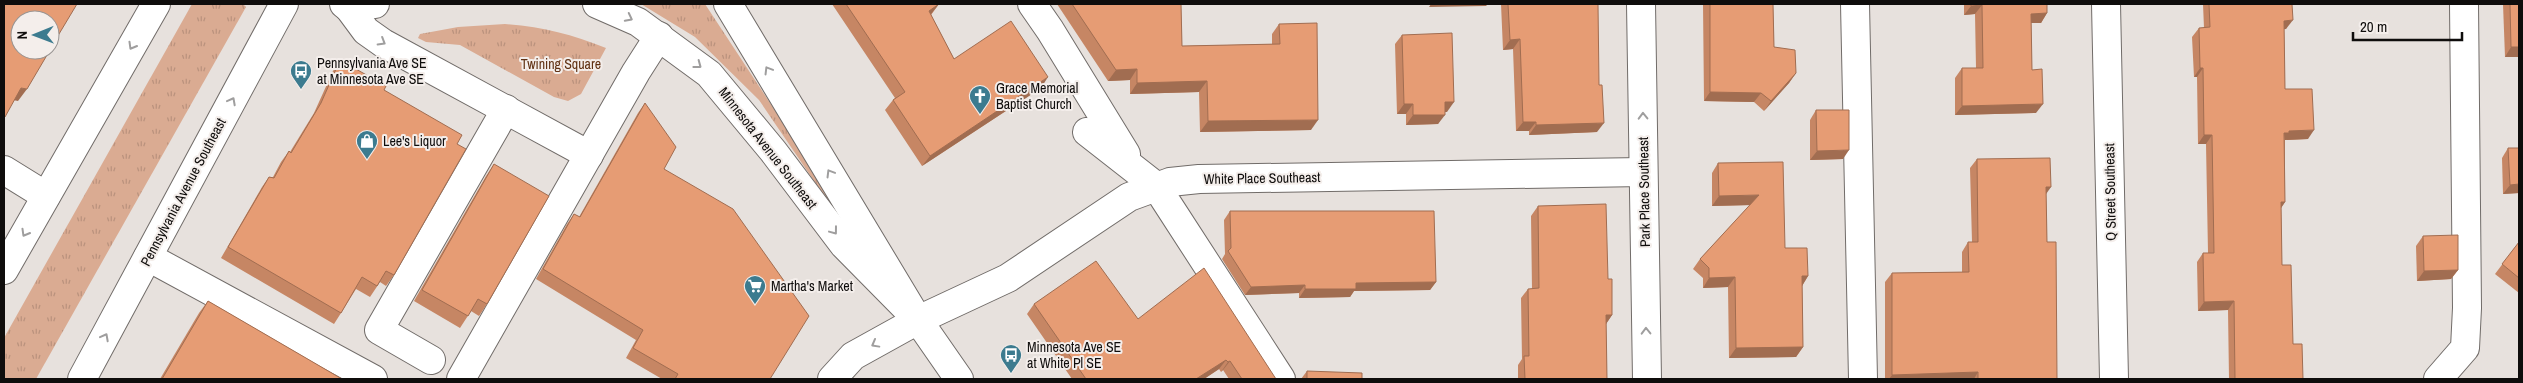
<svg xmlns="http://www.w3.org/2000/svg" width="2523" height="383" viewBox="0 0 2523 383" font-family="'Archivo Narrow',sans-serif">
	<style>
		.park { fill: url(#park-tufts) }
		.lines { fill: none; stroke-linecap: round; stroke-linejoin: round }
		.minor-casing { stroke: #716c69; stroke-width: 30 }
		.major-casing { stroke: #716c69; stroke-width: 30 }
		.highway-casing { stroke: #716c69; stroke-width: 30 }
		.minor { stroke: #fff; stroke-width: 28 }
		.major { stroke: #fff; stroke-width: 28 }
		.highway { stroke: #fff; stroke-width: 28 }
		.wall { fill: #c68664 }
		.shaded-wall { fill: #a16d51 }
		.building { fill: #e69c74; stroke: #a16d51 }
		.oneway { stroke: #9f9e9e }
		.labels { text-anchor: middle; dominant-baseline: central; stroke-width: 4; stroke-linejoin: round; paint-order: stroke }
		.poi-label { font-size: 14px; fill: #0f0d0c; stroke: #f4eeeb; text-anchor: start }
		.park-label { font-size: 14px; fill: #603113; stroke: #f4eeeb }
		.street-label { font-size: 14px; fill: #0f0d0c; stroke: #f4eeeb }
	</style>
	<defs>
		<pattern id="park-tufts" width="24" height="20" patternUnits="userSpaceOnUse" patternTransform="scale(1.25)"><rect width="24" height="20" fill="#daab92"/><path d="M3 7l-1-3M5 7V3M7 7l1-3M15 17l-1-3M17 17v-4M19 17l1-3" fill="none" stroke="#ba927d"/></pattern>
	</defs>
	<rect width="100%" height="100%" fill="#e7e1dd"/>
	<g class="park">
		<path d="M192 4H243L246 7 36 379H4V338Z"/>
		<path d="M641 4H705L862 243 859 247 759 100 695 37Z"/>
		<path d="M505 24C543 27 571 34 606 48L581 94 568 101 554 97 460 45 426 42 418 38 420 34 458 27Z"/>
	</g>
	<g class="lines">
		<g class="minor-casing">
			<g id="minor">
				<path d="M1032 4 1050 30 1126 154"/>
				<path d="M1641 4 1647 379"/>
				<path d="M1855 4 1863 379"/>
				<path d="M2106 4 2114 379"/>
				<path d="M349 8 366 31 383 43 589 155"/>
				<path d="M1087 132 1156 186 1281 379"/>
				<path d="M4 170 46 196"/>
				<path d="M148 257 373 379"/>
				<path d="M431 360 379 330 506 109"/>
				<path d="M461 379 636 72 659 36"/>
				<path d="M832 379 853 356 918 320 1008 278 1129 197 1170 182 1199 179 1643 172"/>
				<path d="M2438 379 2465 348 2467 308 2464 4"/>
			</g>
		</g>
		<g class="major-casing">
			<g id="major">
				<path d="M344 4 349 8 375 4"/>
				<path d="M597 4 638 22 709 74 773 151 844 245 918 320"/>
				<path d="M728 4 918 320 959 379"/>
			</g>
		</g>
		<g class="highway-casing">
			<g id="highway">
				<path d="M4 270 156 4"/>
				<path d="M82 379 284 4"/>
			</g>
		</g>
		<use href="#minor" class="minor"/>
		<use href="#major" class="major"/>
		<use href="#highway" class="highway"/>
	</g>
	<g class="wall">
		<path d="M832 4H939L931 15 954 59 1041 88 922 166 885 110 893 100 895 98Z"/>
		<path d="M1057 4H1181L1182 46 1272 44V34L1279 24 1311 130 1200 132 1199 92 1130 94V80L1108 81Z"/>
		<path d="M1501 4H1598L1597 132 1529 135V131H1516L1513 49 1503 50Z"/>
		<path d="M1703 4H1773L1774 47 1796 73 1789 83 1764 111 1754 102 1704 101Z"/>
		<path d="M1964 4H2047V13L2041 23H2031L2032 70 2036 113 1955 115V78L1962 68H1976L1975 14 1964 15Z"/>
		<path d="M2203 4H2292L2286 29H2284L2285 89 2308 139 2285 140V202L2281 208 2282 265 2293 344 2303 379H2229L2228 310 2198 311 2197 262 2203 253H2208L2206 144H2198L2197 77H2194L2192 37 2199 28H2204Z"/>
		<path d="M2503 4H2519V57H2505Z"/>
		<path d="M1402 35 1447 112H1445L1438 124 1406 125V114H1397L1395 44Z"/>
		<path d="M340 60 384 90 457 144 394 275 386 286 380 282 370 297 356 289 341 313 334 324 221 258 262 187 269 177H273L281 162 289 151 290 152 314 113 333 71Z"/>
		<path d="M645 103 664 169 770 379H662L626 358 636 340 536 279 567 224 574 214 579 217 638 113Z"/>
		<path d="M1816 110 1843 159 1810 160V120Z"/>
		<path d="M2508 148 2519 193 2503 194 2502 158Z"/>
		<path d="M1977 159 2046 194 2047 242 2057 379H1885V282L1892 273 1962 272V252L1968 242H1972L1970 168Z"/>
		<path d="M1718 163 1785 248 1808 276 1802 286 1803 347 1796 357 1729 358 1728 287 1703 288V278L1693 269 1700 259 1750 205 1712 206V173Z"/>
		<path d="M494 164 487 304 479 316 471 311 460 328 414 301 486 176Z"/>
		<path d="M1538 206 1608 279 1612 315 1606 324 1607 379H1518V365L1522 359 1521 298 1528 289H1532L1531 216Z"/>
		<path d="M1230 211 1436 282 1430 290 1354 291 1350 297 1299 298V293L1245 295 1222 259 1225 254 1224 220Z"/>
		<path d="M2423 236 2458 270 2451 279 2417 281 2416 246Z"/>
		<path d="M2519 242V293L2495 274Z"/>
		<path d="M208 301 342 379H160L199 313Z"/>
		<path d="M1034 304 1138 319 1275 378 1276 379H1229L1223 370 1221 372 1219 369 1204 379H1072L1027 314Z"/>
		<path d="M1307 371 1362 379H1301Z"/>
	</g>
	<g class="shaded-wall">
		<path d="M939 4 931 14 921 22 929 11Z"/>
		<path d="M1431 4H1488L1486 6 1429 7Z"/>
		<path d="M1982 5 1975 14 1964 15 1971 6Z"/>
		<path d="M2047 13 2041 23H2024L2031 14Z"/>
		<path d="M2293 20 2286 29 2278 30 2284 21Z"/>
		<path d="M1520 39 1513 49 1503 50 1510 40Z"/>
		<path d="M2511 47H2519V57H2505Z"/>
		<path d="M2200 68H2203L2197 77H2194Z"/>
		<path d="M1137 69 1130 80 1108 81 1116 70Z"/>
		<path d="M1796 73 1789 83 1764 111 1771 101Z"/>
		<path d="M1048 77 1041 88 922 166 930 156Z"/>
		<path d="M1207 81 1199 92 1130 94 1137 83Z"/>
		<path d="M21 88 27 89 18 101 13 100Z"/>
		<path d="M1710 92 1761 93 1754 102 1704 101Z"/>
		<path d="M1445 102H1454L1447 112H1438Z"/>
		<path d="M1404 104H1413L1406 114H1397Z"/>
		<path d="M2043 104 2036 113 1955 115 1962 106Z"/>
		<path d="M1413 115H1445L1438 124 1406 125Z"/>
		<path d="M1318 120 1311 130 1200 132 1208 121Z"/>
		<path d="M1523 122H1536L1529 131H1516Z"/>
		<path d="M1604 123 1597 132 1529 135 1536 125Z"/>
		<path d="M2314 130 2308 139 2285 140 2284 133 2289 131Z"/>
		<path d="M2204 135H2212L2206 144H2198Z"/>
		<path d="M1849 150 1843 159 1810 160 1817 151Z"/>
		<path d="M2519 184V193L2503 194 2510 185Z"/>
		<path d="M2046 187H2051L2044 197Z"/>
		<path d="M1759 195 1752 205 1712 206 1719 196Z"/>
		<path d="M2281 202H2285L2279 211Z"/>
		<path d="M2458 270 2451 279 2417 281 2424 271Z"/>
		<path d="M1802 276H1808L1802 286Z"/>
		<path d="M1735 277 1728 287 1703 288 1709 278Z"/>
		<path d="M1436 282 1430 290 1354 291 1350 297 1299 298 1305 289 1356 283Z"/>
		<path d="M1305 285 1299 293 1245 295 1251 287Z"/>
		<path d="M2234 301 2228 310 2198 311 2204 302Z"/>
		<path d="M1606 315H1612L1606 324Z"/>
		<path d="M1803 347 1796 357 1729 358 1736 348Z"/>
		<path d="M1226 360 1219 369 1204 379H1196Z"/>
		<path d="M1230 361 1223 370 1221 372 1228 362Z"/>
		<path d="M1978 372 1974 379H1889L1892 375Z"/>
	</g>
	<g class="building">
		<path d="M4 4H77L50 49V20H20V50H50L27 89 21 88 5 117 4 116Z"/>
		<path d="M846 4H939L929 11 954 59 1011 21 1048 77 930 156 893 100 905 92Z"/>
		<path d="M1072 4H1181L1182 46 1280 44 1279 24 1317 23 1318 120 1208 121 1207 81 1137 83V69L1116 70Z"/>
		<path d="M1508 4H1598L1599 85H1602L1604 123 1536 125V122H1523L1520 39 1510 40Z"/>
		<path d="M1710 4H1773L1774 47 1795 50 1796 73 1771 101 1761 93 1710 92Z"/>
		<path d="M1971 4H2047V13L2031 14 2032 70 2042 69 2043 104 1962 106V68H1983L1982 5 1971 6Z"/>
		<path d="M2209 4H2292L2293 20 2284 21 2285 89H2312L2314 130 2289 131V133H2284L2285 202H2281L2282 265H2291L2293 344H2302L2303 379H2235L2234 301 2204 302 2203 253H2214L2212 135H2204L2203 68H2200L2199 28 2210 27Z"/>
		<path d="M2510 4H2519V47H2511Z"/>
		<path d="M1452 33 1454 102H1445V115H1413V104H1404L1402 35Z"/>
		<path d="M340 60 386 86 384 90 462 135 457 144 466 149 394 275 386 271 377 286 362 277 341 313 228 247 269 177 274 178 289 151 291 153 321 103Z"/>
		<path d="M645 103 676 147 664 169 733 209 809 316 770 379H675L678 374 633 348 643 330 543 269 574 214 580 217Z"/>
		<path d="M1816 110H1849V150L1817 151Z"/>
		<path d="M2508 148H2519V184L2510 185Z"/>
		<path d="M2050 158 2051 187H2046L2047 242H2056L2057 379H1978V372L1892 375V273L1969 272 1968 242H1978L1977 159Z"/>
		<path d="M1783 162 1785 248H1807L1808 276H1802L1803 347 1736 348 1735 277 1709 278V268L1700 259 1759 195 1719 196 1718 163Z"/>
		<path d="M494 164 549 196 487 304 478 299 468 316 422 290Z"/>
		<path d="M1606 204 1608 279H1612V315H1606L1607 379H1525L1524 356H1529L1528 289 1539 288 1538 206Z"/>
		<path d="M1230 211H1434L1436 282 1356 283V289H1305V285L1251 287 1228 251 1231 248Z"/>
		<path d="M2458 235V270L2424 271 2423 236Z"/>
		<path d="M2519 242V278L2502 264Z"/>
		<path d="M1096 261 1138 319 1204 268 1276 379H1242L1230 361 1228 362 1226 360 1196 379H1086L1034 304Z"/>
		<path d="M208 301 342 379H162Z"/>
		<path d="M1307 371 1362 373V379H1307Z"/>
	</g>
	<defs><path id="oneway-chevron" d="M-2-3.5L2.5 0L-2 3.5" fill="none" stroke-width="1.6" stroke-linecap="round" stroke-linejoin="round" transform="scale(1.25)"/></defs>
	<g class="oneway">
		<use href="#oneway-chevron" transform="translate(629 18) rotate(27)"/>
		<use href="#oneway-chevron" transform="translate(382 42) rotate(31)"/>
		<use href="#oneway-chevron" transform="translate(132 46) rotate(120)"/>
		<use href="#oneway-chevron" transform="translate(698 65) rotate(37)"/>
		<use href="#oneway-chevron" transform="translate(768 70) rotate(-121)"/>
		<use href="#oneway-chevron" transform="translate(232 101) rotate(-62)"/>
		<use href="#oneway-chevron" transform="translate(1643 116) rotate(-91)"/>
		<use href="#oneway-chevron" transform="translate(830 173) rotate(-121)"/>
		<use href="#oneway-chevron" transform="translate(834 231) rotate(53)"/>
		<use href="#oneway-chevron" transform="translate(25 233) rotate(120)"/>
		<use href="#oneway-chevron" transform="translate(1646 331) rotate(-91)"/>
		<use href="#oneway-chevron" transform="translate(105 337) rotate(-62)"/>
		<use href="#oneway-chevron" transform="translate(875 344) rotate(151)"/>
	</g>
	<defs>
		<g id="bus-pin" transform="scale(1.125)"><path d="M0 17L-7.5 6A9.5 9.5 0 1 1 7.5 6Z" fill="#3c7b8f" stroke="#f4eeeb"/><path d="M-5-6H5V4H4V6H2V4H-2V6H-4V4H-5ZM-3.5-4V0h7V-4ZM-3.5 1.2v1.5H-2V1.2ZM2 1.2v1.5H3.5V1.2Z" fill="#fff"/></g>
		<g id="church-pin" transform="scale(1.125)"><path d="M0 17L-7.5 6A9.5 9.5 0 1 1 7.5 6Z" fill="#3c7b8f" stroke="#f4eeeb"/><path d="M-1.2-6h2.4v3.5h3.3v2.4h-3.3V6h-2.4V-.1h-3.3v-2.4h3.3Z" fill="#fff"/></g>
		<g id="shop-pin" transform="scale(1.125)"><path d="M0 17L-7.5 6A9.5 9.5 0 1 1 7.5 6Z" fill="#3c7b8f" stroke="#f4eeeb"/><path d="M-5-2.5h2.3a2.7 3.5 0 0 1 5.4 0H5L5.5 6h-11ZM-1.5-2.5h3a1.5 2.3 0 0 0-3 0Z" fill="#fff"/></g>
		<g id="supermarket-pin" transform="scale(1.125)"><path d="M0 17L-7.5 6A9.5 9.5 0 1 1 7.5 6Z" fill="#3c7b8f" stroke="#f4eeeb"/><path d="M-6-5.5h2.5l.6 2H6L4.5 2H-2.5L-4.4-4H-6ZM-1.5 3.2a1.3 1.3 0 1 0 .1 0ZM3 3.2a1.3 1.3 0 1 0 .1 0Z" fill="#fff"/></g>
	</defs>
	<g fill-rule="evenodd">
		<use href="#bus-pin" x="301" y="71"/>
		<use href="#church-pin" x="980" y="96"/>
		<use href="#shop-pin" x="367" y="141"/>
		<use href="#supermarket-pin" x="755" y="286"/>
		<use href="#bus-pin" x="1011" y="355"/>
	</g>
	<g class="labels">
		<g class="poi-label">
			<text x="317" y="63">Pennsylvania Ave SE<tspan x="317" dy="16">at Minnesota Ave SE</tspan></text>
			<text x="996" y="88">Grace Memorial<tspan x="996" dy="16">Baptist Church</tspan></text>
			<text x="383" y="141">Lee's Liquor</text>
			<text x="771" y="286">Martha's Market</text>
			<text x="1027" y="347">Minnesota Ave SE<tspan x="1027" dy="16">at White Pl SE</tspan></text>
		</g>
		<g class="park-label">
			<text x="561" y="64">Twining Square</text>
		</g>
		<g class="street-label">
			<text transform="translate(768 148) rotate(52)">Minnesota Avenue Southeast</text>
			<text transform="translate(1262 178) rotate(-1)">White Place Southeast</text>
			<text transform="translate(183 192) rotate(-62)">Pennsylvania Avenue Southeast</text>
			<text transform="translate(1644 192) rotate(-91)">Park Place Southeast</text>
			<text transform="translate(2110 192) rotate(-91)">Q Street Southeast</text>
		</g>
	</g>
	<rect width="2523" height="383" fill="none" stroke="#0f0d0c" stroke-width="10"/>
	<g transform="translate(35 35) rotate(269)"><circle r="24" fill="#f4eeeb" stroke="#989492"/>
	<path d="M0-4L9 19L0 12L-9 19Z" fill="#3c7b8f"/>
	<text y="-8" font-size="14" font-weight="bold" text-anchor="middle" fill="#0f0d0c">N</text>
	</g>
	<path d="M2353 32v8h109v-8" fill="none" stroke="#0f0d0c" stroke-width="2.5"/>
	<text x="2360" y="32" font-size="15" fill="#0f0d0c" stroke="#f4eeeb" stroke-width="4" paint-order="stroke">20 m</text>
</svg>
